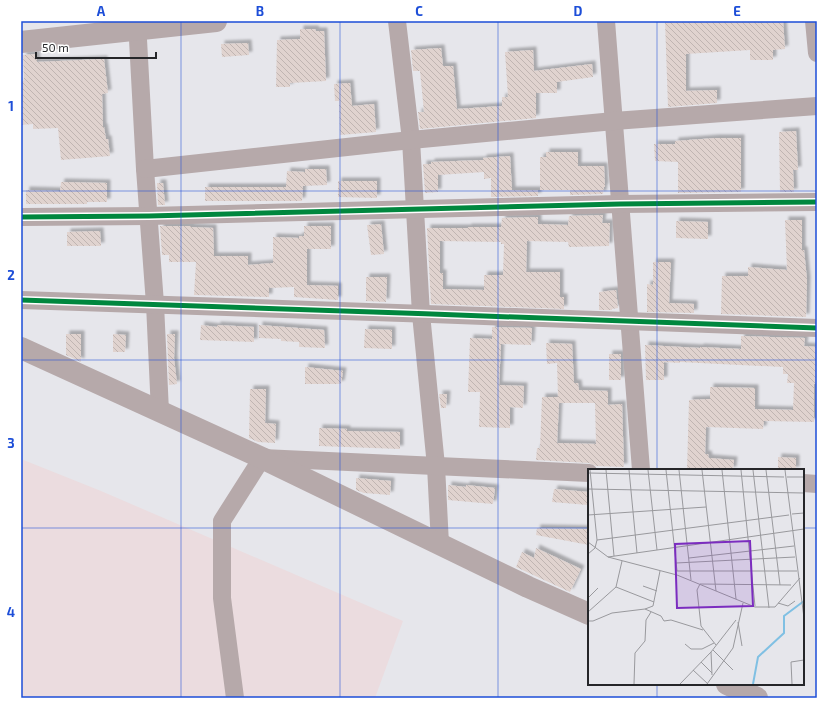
<svg xmlns="http://www.w3.org/2000/svg" width="838" height="719" viewBox="0 0 838 719" font-family="'Exo 2',sans-serif">
	<style>
		.education { fill: #ebdcdf }
		.building { fill: url(#building-back-hatch); fill-rule: evenodd; filter: url(#shadow) }
		.lines { fill: none; stroke-linecap: round; stroke-linejoin: round }
		.minor { stroke: #b6a9aa; stroke-width: 18 }
		.tertiary { stroke: #b6a9aa; stroke-width: 22 }
		.cycleway-casing { stroke: #fff; stroke-width: 8 }
		.cycleway { stroke: #00873e; stroke-width: 5 }
		.grid { fill: none; stroke: #1d4ed8; stroke-width: 1; stroke-opacity: 0.55 }
		.inset-river { fill: none; stroke: #80c0e3; stroke-width: 2 }
		.inset-road { fill: none; stroke: #99999d; stroke-width: 1 }
		.view { fill: #7b2cbf; fill-opacity: 0.15; stroke: #7b2cbf; stroke-width: 2 }
		.inset-edge { fill: none; stroke: #252629; stroke-width: 2 }
		.neatline { fill: none; stroke: #1d4ed8; stroke-width: 1.5 }
		.grid-label { font-size: 13px; text-anchor: middle; font-weight: bold; fill: #1d4ed8 }
	</style>
	<defs>
		<pattern id="building-back-hatch" width="6" height="6" patternUnits="userSpaceOnUse"><rect width="6" height="6" fill="#e0d3cf"/><path d="M-1 5l2 2M0 0l6 6M5-1l2 2" fill="none" stroke="#c0b5b2"/></pattern>
		<filter id="shadow"><feDropShadow dx="3.5" dy="-3.5" stdDeviation="1" flood-color="#0004"/></filter>
	</defs>
	<rect width="100%" height="100%" fill="#e6e6eb"/>
	<path class="education" d="M21 459 101 491 403 621 375 698H21Z"/>
	<g class="building">
		<path d="M665 21H758V23L783 21 785 49 773 50V60H750V50L686 54V91L717 90V103L668 107Z"/>
		<path d="M300 29H315L316 31H324L326 81 290 83V87H276L277 40 300 39Z"/>
		<path d="M248 43 249 55 222 57 221 44Z"/>
		<path d="M441 48 443 66H453L457 109 502 106V97H508L505 52 533 50 534 71 592 64 593 77 557 82V93H536V118L420 129 418 112H424L420 71H413L411 50Z"/>
		<path d="M36 54 37 62 104 59 108 93 102 94 103 127H104L106 139H108L110 156 61 160 58 128 33 129V124L21 125V81H24L23 55Z"/>
		<path d="M350 83 352 106 374 104 376 132 340 135 339 101H335L334 84Z"/>
		<path d="M796 131 798 170H793L794 192H780L779 132Z"/>
		<path d="M716 138H741V192L678 193V162L655 161 654 144H675V141Z"/>
		<path d="M546 152H578V166H604L605 187H604L603 194 570 195V190H540V157H546Z"/>
		<path d="M510 156 512 190H538V196L491 197V178L484 179V172L438 175V192L425 193 423 164H431V162L483 160V158Z"/>
		<path d="M305 169H326L327 185 303 186 302 201H205V187H286L287 171 305 172Z"/>
		<path d="M338 181H377V198L338 197Z"/>
		<path d="M61 182 107 183V202H87V204H26V190L60 191Z"/>
		<path d="M157 183H163L165 205H158Z"/>
		<path d="M603 215 602 223H610L609 246 569 247 568 242 527 241 526 272H560V297H564V309L431 304 427 228H468V227H501L502 218 538 217V224L568 225 569 216ZM440 241 501 242V244H504L503 275H484V290L443 289V273H440Z"/>
		<path d="M785 220H802V250H804L807 280 806 317 721 314 722 276H748V267L787 270Z"/>
		<path d="M676 221 708 222V239L676 238Z"/>
		<path d="M381 224 384 254 371 255 367 225Z"/>
		<path d="M160 226H191V227L213 228 214 256H248V265L273 263V237L299 238V236H304V226H331V249H307V285L338 286V300L294 297V287L269 288V297L194 295 196 262H169V255H162Z"/>
		<path d="M100 231 101 246H67V232Z"/>
		<path d="M653 262H671L669 303 694 304V313L647 312V284L653 285Z"/>
		<path d="M366 277H387L386 302 366 301Z"/>
		<path d="M616 290 618 308 612 309V310H599V292Z"/>
		<path d="M201 325 217 327V325L254 327V342L200 340Z"/>
		<path d="M259 325 324 330 325 348 299 347V342L281 341V339L259 338Z"/>
		<path d="M492 327 532 328 531 345 501 344 499 385 524 386 523 408 510 407V428L479 427 480 392H468L470 338 492 339Z"/>
		<path d="M365 329 392 330V349L364 348Z"/>
		<path d="M66 334H81V362L66 355Z"/>
		<path d="M113 334 126 335 125 352H113Z"/>
		<path d="M167 334H175L174 358 177 384 169 385Z"/>
		<path d="M741 336 805 338 804 346 817 347 816 384H814V422L764 421 763 429 706 427 705 454H708L709 458 734 460 733 470H687L689 400 710 399V387L755 388V409L793 410 794 383H787L788 374H783V367L680 362V363L664 362V380H646L645 345 700 348V347L741 349Z"/>
		<path d="M546 343 572 344 574 383H578L579 390 608 391V405L622 404 624 467 596 466 589 463 536 460 537 448H540L542 397H558L557 363 547 364ZM559 403H595L596 444 557 443Z"/>
		<rect x="609" y="354" width="12" height="26"/>
		<path d="M305 367 343 371 341 384H305Z"/>
		<path d="M250 389H266L265 423 276 424 275 443 258 442 249 438Z"/>
		<path d="M439 394H447L446 408H441Z"/>
		<path d="M319 428 347 429V431L400 432V449L319 446Z"/>
		<path d="M778 457 796 458V470H778Z"/>
		<path d="M356 478 391 481 390 495 364 493 356 490Z"/>
		<path d="M448 485 466 487V485L495 488 493 504 448 500Z"/>
		<path d="M554 489 589 492 588 505 552 502Z"/>
		<path d="M537 528 589 529V545L536 535Z"/>
		<path d="M536 548 581 569 570 592 516 567 522 552 534 558Z"/>
	</g>
	<g class="lines">
		<g class="minor">
			<path d="M137 21 145 169 155 304 160 412"/>
			<path d="M397 21 411 140 421 314 436 466 440 544"/>
			<path d="M606 21 641 470"/>
			<path d="M814 21 817 53"/>
			<path d="M145 169 411 140 614 121 817 106"/>
			<path d="M21 217 149 216 620 204 817 202"/>
			<path d="M21 300C286 307 552 320 817 328"/>
			<path d="M803 483 817 484"/>
			<path d="M235 698 222 598V521L262 458 589 473"/>
		</g>
		<g class="tertiary">
			<path d="M21 42 216 21"/>
			<path d="M21 348 262 458 528 587 589 614"/>
			<path d="M727 684 757 698"/>
		</g>
		<g class="cycleway-casing">
			<g id="cycleway">
				<path d="M21 217 149 216 620 204 817 202"/>
				<path d="M21 300C286 307 552 320 817 328"/>
			</g>
		</g>
		<use href="#cycleway" class="cycleway"/>
	</g>
	<path class="grid" d="M181 21V698M340 21V698M498 21V698M657 21V470M21 191H817M21 360H817M21 528H589M803 528H817M657 684V698"/>
	<g transform="translate(588 469)">
		<rect width="216" height="216" fill="#e6e6eb"/>
		<path class="inset-river" d="M165 215 170 188 196 164V147L216 132"/>
		<path class="inset-road" d="M18 1 26 87M41 1 49 84M60 1 69 81M78 1 89 102M91 1 103 111M114 1 128 122M134 1 148 130M153 1 167 137M165 1 181 139M178 1 192 116M197 1 216 149M0 4 196 8M199 8H216M0 20 216 24M204 45 216 44M0 46 118 38M9 71 201 46M0 73 20 88 89 106 167 138H187L212 109M0 85 7 79 9 71 2 1M20 88 216 60M101 89 206 77M88 94 207 88M72 102 65 137 57 140 73 147 76 152 83 151 115 161M89 102H209M55 117 69 122M28 118 66 133M0 129 10 119M190 134 200 137 207 132M0 143 28 118 34 92M0 152H5L24 144 57 140M150 153 154 177M97 175 103 180H114L126 174M128 176 113 157 109 121 112 115 203 116M125 181 145 201M123 183 124 206M113 193 124 204M105 201 120 215M46 215 47 184 57 172 58 151 63 143M92 215 123 183 148 151M119 215 145 179 155 134M204 215 203 193 216 191"/>
		<path class="view" d="M162 72 165 137 89 139 87 75Z"/>
		<rect width="216" height="216" class="inset-edge"/>
	</g>
	<rect width="838" height="719" fill="none" stroke="#ffffff" stroke-width="44"/>
	<path d="M36 52v6h120v-6" fill="none" stroke="#252629" stroke-width="2"/>
	<text x="42" y="52" font-size="12" fill="#252629" stroke="#ffffff" stroke-width="3" paint-order="stroke">50 m</text>
	<rect x="22" y="22" width="794" height="675" class="neatline"/>
	<g class="grid-label">
		<text x="101" y="16">A</text>
		<text x="260" y="16">B</text>
		<text x="419" y="16">C</text>
		<text x="578" y="16">D</text>
		<text x="737" y="16">E</text>
		<text x="11" y="111">1</text>
		<text x="11" y="280">2</text>
		<text x="11" y="448">3</text>
		<text x="11" y="617">4</text>
	</g>
</svg>
